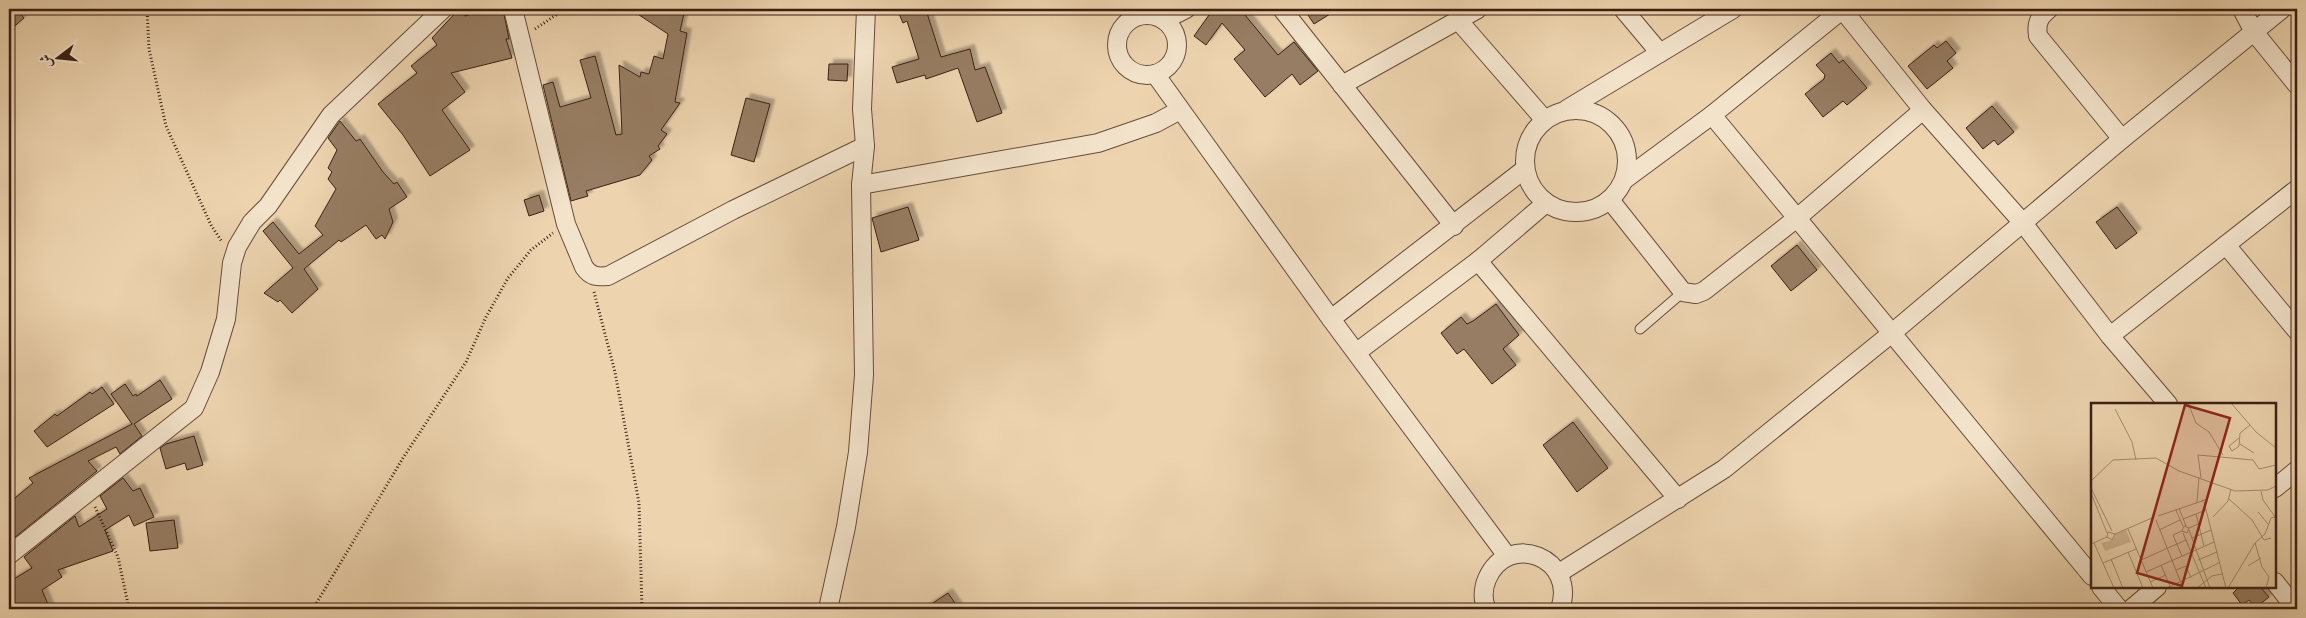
<svg xmlns="http://www.w3.org/2000/svg" width="2306" height="618" viewBox="0 0 2306 618" font-family="'Gentium Book Plus',Amiri,serif">
	<style>
		.building { fill: #977d64; stroke: #3a1f13; filter: url(#shadow) }
		.lines { fill: none; stroke-linecap: round; stroke-linejoin: round }
		.service-casing { stroke: #674c3a; stroke-width: 11 }
		.minor-casing { stroke: #674c3a; stroke-width: 20 }
		.path { stroke: #3a1f13; stroke-width: 3; stroke-dasharray: 1 2.5; stroke-linecap: butt }
		.service { stroke: #f3e3cb; stroke-width: 9 }
		.minor { stroke: #f3e3cb; stroke-width: 18 }
		.inset-road { fill: none; stroke: #a58c71; stroke-width: 1 }
		.view { fill: #8f2418; fill-opacity: 0.15; stroke: #8f2418; stroke-width: 2.5 }
		.inset-edge { fill: none; stroke: #3a1f13; stroke-width: 2.5 }
	</style>
	<defs>
		<filter id="shadow"><feDropShadow dx="4.5" dy="-4.5" stdDeviation="1" flood-color="#0004"/></filter>
	</defs>
	<rect width="100%" height="100%" fill="#edd4af"/>
	<filter id="stains"><feTurbulence type="fractalNoise" baseFrequency=".004" numOctaves="4"/><feColorMatrix values="0 0 0 0 .2 0 0 0 0 .09 0 0 0 0 .02 0 0 0 .5 -.17"/></filter>
	<radialGradient id="worn" r=".72"><stop offset=".6" stop-color="#630" stop-opacity="0"/><stop offset="1" stop-color="#630" stop-opacity=".3"/></radialGradient>
	<g class="building">
		<path d="M9 9H16L24 18 9 31Z"/>
		<path d="M459 9H462L465 16 488 9H503L509 39H506L512 58 451 73 465 92 442 110 470 150 430 176 403 135 378 104 417 73 411 66 437 45 432 38Z"/>
		<path d="M630 9H685L680 31 687 33 675 102 680 103 661 130 667 134 658 146 660 149 649 156 652 160 640 175 586 191 588 196 571 201 543 85 553 82 560 107 591 98 580 60 595 56 616 135 622 134 619 65 640 77 641 72 649 74 654 56 663 59 668 34Z"/>
		<path d="M897 9H937L927 13 941 57 970 49 975 70 985 67 1002 113 977 122 958 68 926 79 925 75 897 83 892 67 919 59 907 21 903 23Z"/>
		<path d="M1211 9H1240L1278 55 1294 42 1318 71 1300 85 1292 74 1265 97 1234 59 1245 50 1222 23 1206 45 1194 36 1209 15 1214 12Z"/>
		<path d="M1304 9H1338L1314 24Z"/>
		<path d="M1946 41 1956 53 1947 61 1953 68 1927 89 1908 66 1934 45 1937 48Z"/>
		<path d="M1831 53 1839 63 1843 60 1867 88 1847 105 1843 101 1823 117 1805 94 1824 79 1825 75 1816 65Z"/>
		<path d="M829 64H848L847 81 828 80Z"/>
		<path d="M746 98 770 104 754 162 731 155Z"/>
		<path d="M1992 106 2014 132 1998 145 1994 140 1983 149 1966 128Z"/>
		<path d="M340 121 356 141 360 139 383 172 394 184 397 182 407 197 389 209 393 222 385 239 382 235 376 239 366 225 341 242 339 240 304 269 318 289 292 313 280 300 278 302 264 293 293 268 263 231 273 222 299 254 323 235 315 226 336 189 328 179 332 172 328 168 337 150 328 138Z"/>
		<path d="M539 195 544 211 529 216 524 200Z"/>
		<path d="M908 207 919 240 881 252 872 218Z"/>
		<path d="M2117 207 2137 233 2116 249 2096 222Z"/>
		<path d="M1797 245 1817 270 1791 291 1771 266Z"/>
		<path d="M1496 304 1519 335 1503 349 1516 365 1492 384 1464 349 1457 354 1441 333 1461 317 1467 324 1473 321Z"/>
		<path d="M160 380 172 399 134 424 142 436 120 454 116 447 88 461 97 471 9 542V503L33 483 29 478 132 424 111 394 125 384 133 396 136 394 137 396Z"/>
		<path d="M102 387 114 404 47 447 34 431 55 414 57 416 90 392 92 394Z"/>
		<path d="M1573 422 1608 468 1577 492 1543 445Z"/>
		<path d="M194 436 203 465 187 470 185 463 166 469 160 448 166 444Z"/>
		<path d="M123 478 133 491 140 488 154 517 134 526 129 515 105 530 113 551 58 570 62 577 42 590 50 609H9V582L32 568 24 557 75 516 79 527 107 509 100 496Z"/>
		<path d="M174 520 178 548 150 551 146 523Z"/>
		<path d="M2239 587H2266L2262 589 2269 597 2255 608 2249 600 2242 605 2233 593Z"/>
		<path d="M948 593 959 609H924Z"/>
	</g>
	<g class="lines">
		<g class="service-casing">
			<path id="service" d="M1640 329 1683 292"/>
		</g>
		<g class="minor-casing">
			<g id="minor">
				<path d="M513 9 566 224 584 267C591 277 597 277 608 276L733 210 865 146"/>
				<path d="M1282 9 1454 226"/>
				<path d="M1623 9 1660 53"/>
				<path d="M1842 9 1923 110 2023 223 2110 336 2168 404"/>
				<path d="M2049 9C2039 17 2036 23 2038 36L2122 139"/>
				<path d="M2242 9 2254 32 2297 85"/>
				<circle cx="1147" cy="45" r="30"/>
				<path d="M1164 20 1186 9"/>
				<path d="M1458 20 1544 119"/>
				<path d="M1155 74 1331 319 1507 556"/>
				<path d="M1342 85 1478 9"/>
				<path d="M1567 109 1733 9"/>
				<circle cx="1576" cy="161" r="51"/>
				<path d="M1712 115 2092 576"/>
				<path d="M1624 180 1712 115 1843 9"/>
				<path d="M861 185 1098 143 1156 123 1180 110"/>
				<path d="M1610 200 1683 292 1696 294 1704 291 1797 218 1923 110"/>
				<path d="M2226 245 2297 331"/>
				<path d="M1478 261 1678 499"/>
				<path d="M1331 319 1525 169"/>
				<path d="M2110 336 2297 189"/>
				<path d="M1357 352 1478 261 1546 203"/>
				<path d="M2275 488 2297 470"/>
				<path d="M9 555 194 408 210 372 226 319 232 263 237 247 252 222 268 206 331 115 443 9"/>
				<path d="M1559 573 1724 469 1892 333 2122 139 2282 9"/>
				<path d="M2275 582 2296 609"/>
				<path d="M2101 587 2119 609"/>
				<path d="M828 609 846 527 858 452 864 375 861 185 865 146 862 109 866 9"/>
				<path d="M1487 609C1482 601 1483 588 1487 579 1508 530 1578 558 1560 609"/>
				<path d="M2131 609 2157 587"/>
			</g>
		</g>
		<g class="path">
			<path d="M147 9 149 49 166 126 211 225 222 242"/>
			<path d="M535 29 565 9"/>
			<path d="M594 292 615 372 639 503 642 609"/>
			<path d="M95 507 118 557 129 609"/>
			<path d="M313 609 403 458 466 362 486 317 508 278 531 250 553 233"/>
		</g>
		<use href="#service" class="service"/>
		<use href="#minor" class="minor"/>
	</g>
	<g transform="translate(2091 403)">
		<rect width="185" height="185" fill="#edd4af"/>
		<path d="M35 127 40 139 14 148 10 140 22 137 24 131Z" fill="#cfb594"/>
		<path class="inset-road" d="M97 0 105 20 118 29 132 52M140 0 165 29 185 45M24 6 41 39 45 57M148 35 138 43 141 48 148 43 149 30 159 22M149 41 163 50M110 75 107 52 162 57 168 66 185 62M0 78 22 57 65 55 88 68 144 88 177 87 185 83M0 85 21 128M170 88 172 97 185 115M0 90 16 130M138 96 161 117 173 137 180 135M106 99 108 74M113 99 135 185M88 105 95 123M85 107 92 123M167 109 177 121M105 111 113 143M67 113 114 97 110 98M122 114 137 98 140 86M92 116 115 107M65 117 92 185M98 125 93 123 91 128 96 130 98 125 107 121M37 126 62 185M68 127 89 117M98 127 119 185M92 130 115 185M24 131 21 137 16 134 17 129 24 131 61 115M101 135 120 127M3 140 23 185M0 141 16 134M37 149 52 185M91 153 82 132 91 128M20 156 32 185M50 157 95 137M107 157 126 149M12 160 45 146M70 162 79 183M157 163 170 155M85 167 95 163 100 175M55 169 123 139M59 179 75 172M76 185 128 160M106 185 121 173 131 171M137 185 164 140M175 185 178 174 171 164 164 140 174 131 180 115 184 114"/>
		<path class="view" d="M94 2 139 15 91 183 46 170Z"/>
		<rect width="185" height="185" class="inset-edge"/>
	</g>
	<rect width="2306" height="618" fill="none" stroke="#edd4af" stroke-width="30"/>
	<rect x="10" y="10" width="2286" height="598" fill="none" stroke="#3a1f13" stroke-width="2.5"/>
	<rect x="15" y="15" width="2276" height="588" fill="none" stroke="#3a1f13"/>
	<g transform="translate(58 58) rotate(254)" stroke="#f3e3cb" stroke-width="4" paint-order="stroke">
	<path d="M0-4L9 19L0 12L-9 19Z" fill="#3a1f13"/>
	<text y="-8" font-size="14" font-weight="bold" text-anchor="middle" fill="#3a1f13">ش</text>
	</g>
	<rect width="100%" height="100%" filter="url(#stains)"/>
	<rect width="100%" height="100%" fill="url(#worn)"/>
</svg>
